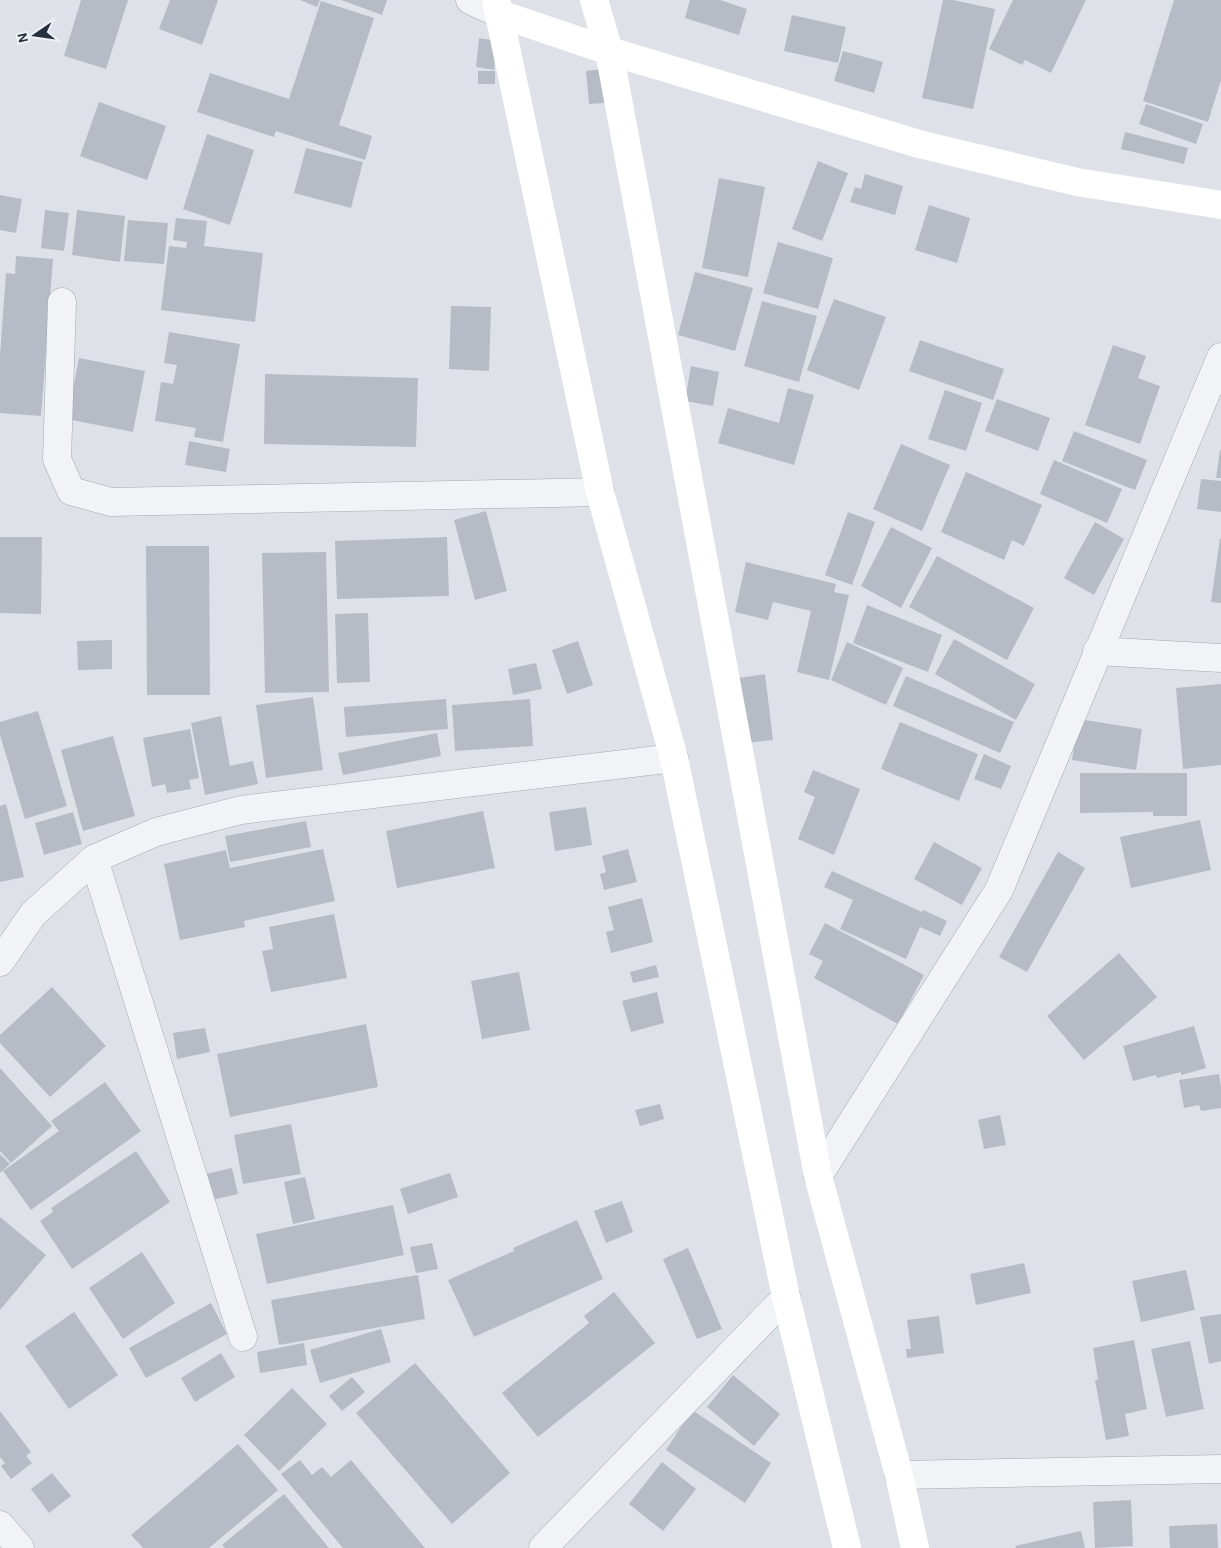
<svg xmlns="http://www.w3.org/2000/svg" width="1221" height="1548" viewBox="0 0 1221 1548" font-family="'Alegreya Sans',sans-serif">
	<style>
		.building { fill: #b6bbc5 }
		.lines { fill: none; stroke-linecap: round; stroke-linejoin: round }
		.street-casing { stroke: #a3a9b2; stroke-width: 29 }
		.street { stroke: #f1f3f6; stroke-width: 28 }
		.secondary { stroke: #fff; stroke-width: 28 }
	</style>
	<rect width="100%" height="100%" fill="#dee2e8"/>
	<g class="building">
		<path d="M81 0H128L106 69 64 56Z"/>
		<path d="M170 0H218L202 45 159 29Z"/>
		<path d="M300 0H320L317 7Z"/>
		<path d="M341 0H387L382 15Z"/>
		<path d="M690 0H720L747 9 739 35 685 18Z"/>
		<path d="M943 0H953L995 9 973 109 922 98Z"/>
		<path d="M1013 0H1086L1051 73 1025 60 1022 65 989 49Z"/>
		<path d="M1174 0H1221V80L1208 122 1143 101Z"/>
		<path d="M321 1 374 18 339 125 372 136 365 160 276 131 274 137 197 112 210 73 289 99Z"/>
		<path d="M792 15 846 27 838 63 784 51Z"/>
		<path d="M479 38 497 41 494 70 476 67Z"/>
		<path d="M843 51 883 62 874 93 834 81Z"/>
		<path d="M602 69 606 103 589 104 586 71Z"/>
		<rect x="478" y="71" width="17" height="13"/>
		<path d="M99 102 166 126 147 180 80 156Z"/>
		<path d="M1146 104 1203 124 1196 144 1139 124Z"/>
		<path d="M1125 132 1188 148 1184 164 1121 149Z"/>
		<path d="M207 134 254 150 230 225 183 209Z"/>
		<path d="M306 148 363 162 351 208 294 193Z"/>
		<path d="M818 161 848 173 822 241 792 229Z"/>
		<path d="M865 174 903 186 895 215 850 202 855 187 861 189Z"/>
		<path d="M719 178 765 187 748 277 702 268Z"/>
		<path d="M0 195 22 199 16 233 0 230Z"/>
		<path d="M929 205 970 218 957 263 915 250Z"/>
		<path d="M45 210 69 213 64 251 41 248Z"/>
		<path d="M77 210 125 216 120 262 72 255Z"/>
		<path d="M176 218 207 221 204 246 263 253 255 322 161 310 169 246 186 248 187 242 173 240Z"/>
		<path d="M128 220 168 223 164 264 124 261Z"/>
		<path d="M778 242 833 258 818 309 763 293Z"/>
		<path d="M16 256 53 259 41 416 0 413V355L6 273 15 274Z"/>
		<path d="M695 272 753 288 735 351 678 335Z"/>
		<path d="M834 299 886 317 859 390 807 370Z"/>
		<path d="M762 301 817 316 799 382 744 366Z"/>
		<path d="M451 306 491 307 489 371 449 369Z"/>
		<path d="M169 332 240 344 223 442 194 437 196 428 155 421 161 382 173 384 177 365 164 363Z"/>
		<path d="M920 340 1004 369 993 400 909 371Z"/>
		<path d="M1113 345 1146 356 1138 378 1160 386 1140 444 1085 425Z"/>
		<path d="M79 358 145 371 133 432 67 419Z"/>
		<path d="M691 366 719 372 713 406 685 401Z"/>
		<path d="M265 374 418 378 416 447 264 444Z"/>
		<path d="M788 388 814 395 794 465 718 443 728 408 779 423Z"/>
		<path d="M945 390 982 403 966 451 928 439Z"/>
		<path d="M997 399 1050 418 1038 451 985 431Z"/>
		<path d="M1074 431 1147 460 1135 490 1062 461Z"/>
		<path d="M189 441 230 449 226 472 185 465Z"/>
		<path d="M901 444 950 465 922 531 873 509Z"/>
		<path d="M1220 450H1221V478H1216Z"/>
		<path d="M1054 460 1122 489 1107 523 1040 494Z"/>
		<path d="M966 472 1042 505 1024 546 1012 540 1004 560 941 532Z"/>
		<path d="M1201 479 1221 481V512L1197 509Z"/>
		<path d="M486 511 507 591 475 600 454 520Z"/>
		<path d="M848 512 875 522 852 585 825 575Z"/>
		<path d="M1095 522 1124 539 1094 595 1064 578Z"/>
		<path d="M891 527 932 548 901 608 861 586Z"/>
		<path d="M0 537H42L41 614 0 613Z"/>
		<path d="M447 537 449 596 337 599 335 541Z"/>
		<path d="M1220 538 1221 539V603L1211 602Z"/>
		<path d="M146 546H209L210 695H147Z"/>
		<path d="M326 552 329 692 265 693 262 553Z"/>
		<path d="M937 556 1034 608 1007 660 909 607Z"/>
		<path d="M746 562 836 584 834 592 849 595 829 680 797 672 811 611 773 602 768 620 735 612Z"/>
		<path d="M867 605 942 635 928 672 853 643Z"/>
		<path d="M368 613 370 682 337 683 335 614Z"/>
		<path d="M954 639 1035 684 1016 720 935 674Z"/>
		<path d="M112 640V669L78 670 77 641Z"/>
		<path d="M578 641 593 685 567 694 552 650Z"/>
		<path d="M847 642 903 668 886 705 831 680Z"/>
		<path d="M536 663 542 689 513 695 508 669Z"/>
		<path d="M765 674 773 740 747 743 739 678Z"/>
		<path d="M906 676 1014 722 1000 753 893 706Z"/>
		<path d="M1221 684V765L1183 769 1176 688Z"/>
		<path d="M313 697 323 770 266 778 256 705Z"/>
		<path d="M446 699 448 729 346 737 344 707Z"/>
		<path d="M530 699 533 746 455 751 452 705Z"/>
		<path d="M38 711 67 806 25 819 0 735V722Z"/>
		<path d="M221 716 230 766 253 761 258 784 205 795 191 723Z"/>
		<path d="M1078 719 1142 729 1136 770 1072 760Z"/>
		<path d="M900 722 978 754 959 801 881 769Z"/>
		<path d="M190 729 199 778 189 780 191 789 167 793 165 784 152 787 143 738Z"/>
		<path d="M437 733 441 756 343 775 338 753Z"/>
		<path d="M113 736 135 816 83 831 61 750Z"/>
		<path d="M984 754 1011 766 1001 789 974 779Z"/>
		<path d="M813 770 860 789 834 855 798 839 815 797 804 792Z"/>
		<path d="M1080 773H1187V816H1153V812L1080 813Z"/>
		<path d="M6 804 24 877 0 882V806Z"/>
		<path d="M586 807 592 845 555 851 549 812Z"/>
		<path d="M483 811 495 868 397 888 386 831Z"/>
		<path d="M73 812 82 844 44 855 35 823Z"/>
		<path d="M1200 820 1211 870 1131 888 1120 837Z"/>
		<path d="M306 821 311 847 230 862 225 836Z"/>
		<path d="M934 842 982 868 962 905 914 879Z"/>
		<path d="M323 849 335 901 244 921 245 927 180 940 164 864 226 850 230 868Z"/>
		<path d="M628 849 637 882 604 890 600 874 606 872 602 856Z"/>
		<path d="M1058 852 1085 868 1027 972 999 957Z"/>
		<path d="M832 871 922 912 923 910 947 921 940 936 920 927 906 959 840 929 853 900 824 887Z"/>
		<path d="M642 898 653 942 611 953 606 932 614 930 608 907Z"/>
		<path d="M334 914 347 978 271 992 262 951 273 949 269 927Z"/>
		<path d="M825 923 924 975 898 1024 814 978 823 961 809 954Z"/>
		<path d="M1119 953 1157 997 1084 1060 1047 1016Z"/>
		<path d="M656 965 659 977 633 983 630 972Z"/>
		<path d="M519 972 530 1030 482 1039 471 981Z"/>
		<path d="M52 987 106 1046 50 1097 0 1043V1035Z"/>
		<path d="M657 992 664 1023 631 1032 622 1001Z"/>
		<path d="M366 1024 378 1087 230 1117 217 1054Z"/>
		<path d="M1194 1026 1206 1068 1181 1075V1072L1157 1078 1156 1075 1133 1081 1123 1046Z"/>
		<path d="M205 1028 210 1052 177 1059 173 1033Z"/>
		<path d="M0 1068 52 1126 11 1163 0 1151Z"/>
		<path d="M1219 1074 1221 1087V1108L1201 1111 1199 1105 1184 1108 1179 1080Z"/>
		<path d="M105 1082 141 1131 31 1210 3 1171 59 1131 51 1121Z"/>
		<path d="M660 1104 664 1119 640 1126 635 1110Z"/>
		<path d="M1000 1115 1006 1145 984 1149 978 1120Z"/>
		<path d="M291 1124 301 1174 243 1184 234 1135Z"/>
		<path d="M136 1151 170 1202 72 1269 40 1221 53 1212 51 1208Z"/>
		<path d="M0 1154 10 1164 0 1173Z"/>
		<path d="M232 1168 238 1194 208 1201 202 1175Z"/>
		<path d="M450 1173 458 1197 408 1214 400 1189Z"/>
		<path d="M305 1177 315 1219 293 1224 284 1182Z"/>
		<path d="M622 1201 633 1232 606 1243 594 1211Z"/>
		<path d="M393 1205 404 1255 267 1284 256 1234Z"/>
		<path d="M0 1217 46 1255 0 1310Z"/>
		<path d="M577 1220 603 1279 474 1337 448 1280 514 1251 513 1248Z"/>
		<path d="M432 1243 438 1269 416 1273 410 1247Z"/>
		<path d="M688 1248 722 1329 697 1339 663 1259Z"/>
		<path d="M142 1252 175 1303 123 1339 89 1288Z"/>
		<path d="M1024 1263 1031 1293 976 1305 970 1274Z"/>
		<path d="M1186 1270 1195 1310 1141 1322 1132 1281Z"/>
		<path d="M418 1275 425 1319 279 1345 271 1300Z"/>
		<path d="M614 1292 655 1343 538 1437 502 1393 589 1323 584 1316Z"/>
		<path d="M211 1303 227 1334 146 1378 129 1348Z"/>
		<path d="M74 1312 118 1375 69 1409 25 1346Z"/>
		<path d="M1221 1314V1361L1209 1364 1200 1317Z"/>
		<path d="M939 1316 944 1353 907 1358 906 1349H911L907 1320Z"/>
		<path d="M381 1329 391 1362 320 1383 310 1350Z"/>
		<path d="M1134 1340 1147 1409 1125 1414 1129 1436 1106 1440 1095 1380 1098 1379 1093 1348Z"/>
		<path d="M1190 1341 1204 1409 1166 1417 1151 1349Z"/>
		<path d="M304 1343 307 1365 260 1373 257 1352Z"/>
		<path d="M221 1353 235 1377 195 1402 181 1378Z"/>
		<path d="M415 1363 510 1473 452 1524 356 1413Z"/>
		<path d="M733 1375 780 1414 754 1446 707 1407Z"/>
		<path d="M352 1377 365 1392 342 1411 329 1396Z"/>
		<path d="M292 1388 327 1424 279 1471 244 1435Z"/>
		<path d="M692 1410 771 1463 745 1503 666 1450Z"/>
		<path d="M0 1411 31 1452 26 1456 32 1463 11 1479 1 1466 5 1463 0 1457Z"/>
		<path d="M238 1444 278 1490 209 1548H143L131 1535Z"/>
		<path d="M300 1460 312 1475 322 1467 331 1477 351 1460 425 1548H343L281 1474Z"/>
		<path d="M662 1462 696 1489 663 1531 629 1504Z"/>
		<path d="M52 1473 71 1496 49 1513 31 1489Z"/>
		<path d="M284 1494 329 1548H225L222 1545Z"/>
		<path d="M1131 1500 1133 1546 1095 1548 1093 1502Z"/>
		<path d="M1217 1524 1218 1548H1170L1169 1526Z"/>
		<path d="M1081 1531 1085 1548H1016L1015 1546Z"/>
	</g>
	<g class="lines">
		<g class="street-casing">
			<g id="street">
				<path d="M470 0 500 14"/>
				<path d="M62 302 57 459 71 491 111 502 600 492"/>
				<path d="M1097 651 1221 658"/>
				<path d="M94 859 243 1337"/>
				<path d="M0 962 33 914 94 859 156 832 241 810 674 758"/>
				<path d="M818 1176 999 890 1221 357"/>
				<path d="M899 1475 1221 1469"/>
				<path d="M0 1525 20 1548"/>
				<path d="M543 1548 786 1297"/>
			</g>
		</g>
		<use href="#street" class="street"/>
		<g class="secondary">
			<path d="M496 0 600 492 674 758 786 1297 847 1548"/>
			<path d="M594 0 609 51 818 1176 899 1475 915 1548"/>
			<path d="M500 14 609 51 919 144 1077 182 1221 205"/>
		</g>
	</g>
	<g transform="translate(35 35) rotate(257)" stroke="#eef1f5" stroke-width="4" paint-order="stroke">
	<path d="M0-4L9 19L0 12L-9 19Z" fill="#27303f"/>
	<text y="-8" font-size="14" font-weight="bold" text-anchor="middle" fill="#27303f">N</text>
	</g>
</svg>
